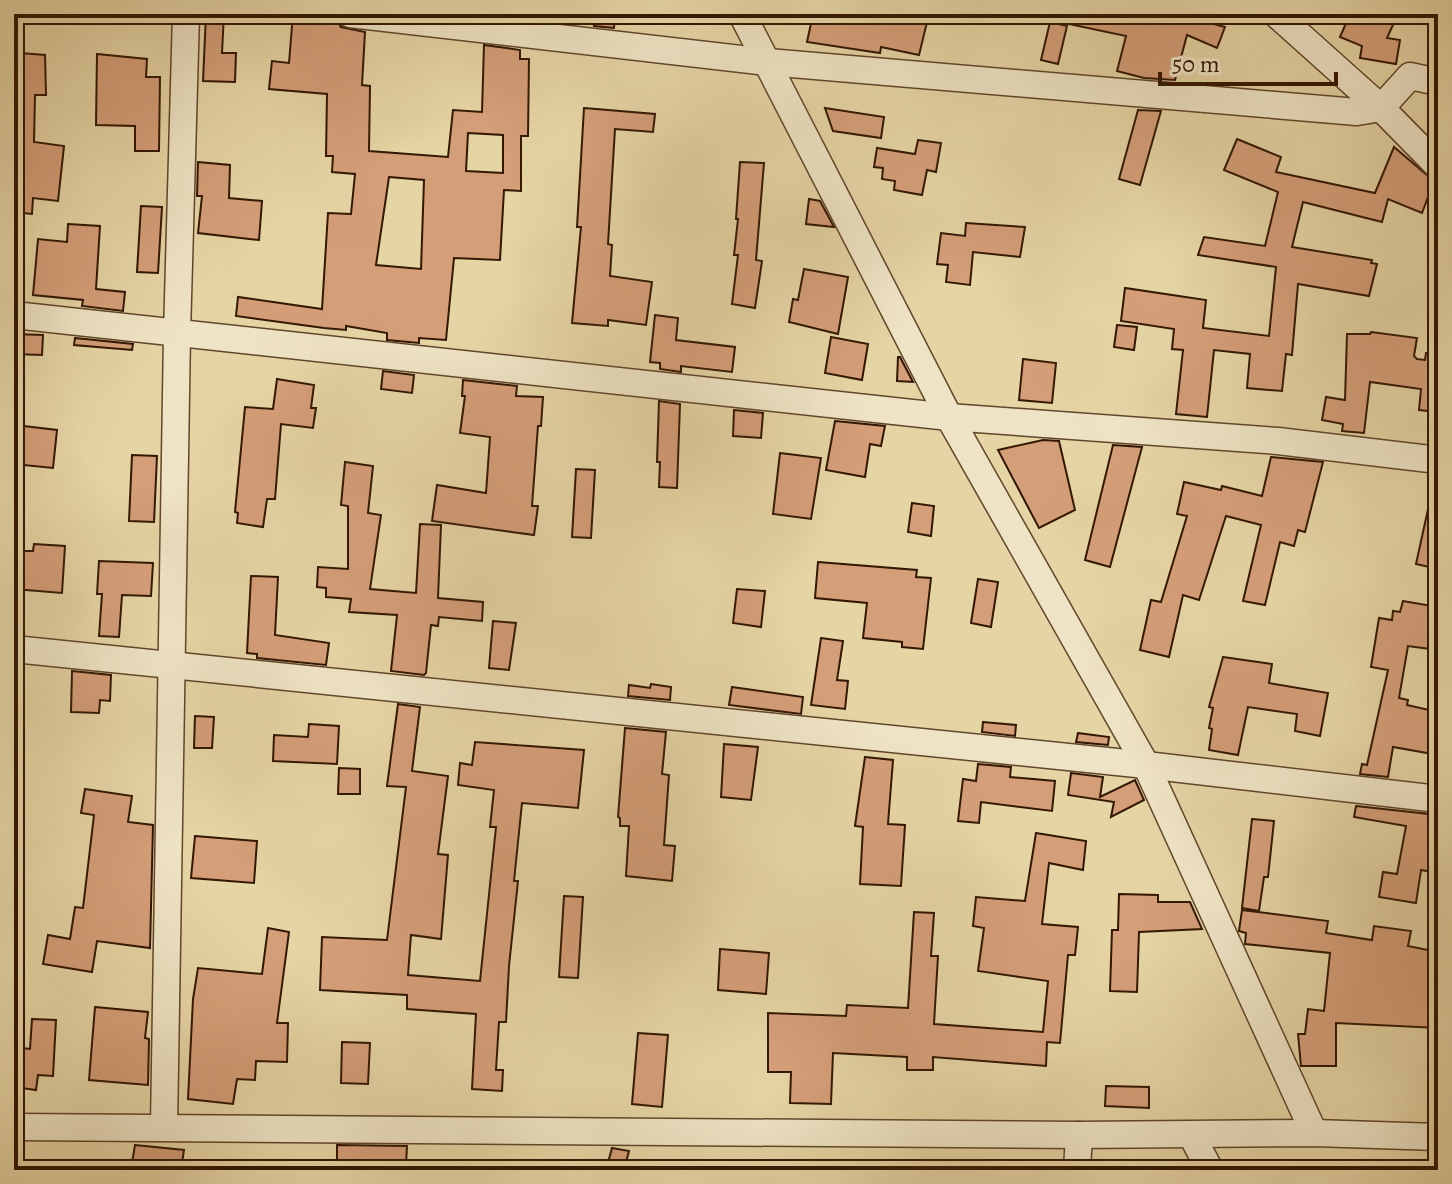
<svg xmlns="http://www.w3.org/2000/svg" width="1452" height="1184" viewBox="0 0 1452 1184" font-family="Alegreya,serif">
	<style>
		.building { fill: #d49e78; stroke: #331702; stroke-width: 2; fill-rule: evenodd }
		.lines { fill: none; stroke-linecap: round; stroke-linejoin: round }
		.street-casing { stroke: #60462a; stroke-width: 29 }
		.street { stroke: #eee3c4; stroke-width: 26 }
	</style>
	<rect width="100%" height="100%" fill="#e5d4a4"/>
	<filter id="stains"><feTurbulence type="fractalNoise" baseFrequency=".0025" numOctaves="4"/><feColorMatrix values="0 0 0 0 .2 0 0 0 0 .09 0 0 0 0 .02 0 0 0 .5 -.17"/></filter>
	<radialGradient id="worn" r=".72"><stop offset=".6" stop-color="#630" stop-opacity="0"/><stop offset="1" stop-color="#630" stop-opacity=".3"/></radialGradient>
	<g class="building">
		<path d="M206 14H224L222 53H236L235 82 203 81Z"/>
		<path d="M293 14 334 15 341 27 365 32 362 85 370 86 369 151 448 157 453 110 482 112 484 45 520 50V59H529L528 136H521V191L504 190 500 260 454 258 446 340 419 338V343L387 340V333L346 326V330L324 328 236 316 238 297 322 309 328 213 351 214 355 174 332 172 333 156H326L327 94 269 89 272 61 289 63ZM468 133 503 135V173L466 171ZM389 177 424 180 421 269 376 265Z"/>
		<path d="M596 14H615L614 28 594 26Z"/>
		<path d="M813 14H929L919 55 881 47 880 53 807 42Z"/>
		<path d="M1065 14H1177L1225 27 1217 48 1187 35 1175 80 1144 78 1117 71 1126 36 1064 23Z"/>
		<path d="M1350 14H1398L1387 38 1400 40 1396 64 1360 58 1362 46 1340 37Z"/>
		<path d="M1050 22 1067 26 1058 64 1041 60Z"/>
		<path d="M20 53 45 55 46 95H35L34 142 64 146 58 201 33 198 32 214 14 212V83H18Z"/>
		<path d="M97 54 147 59 146 77H160L159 151H135V126L96 125Z"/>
		<path d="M584 108 655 114 653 132 615 129 608 244 612 245 610 276 652 282 646 325 608 320V326L572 323 581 227H577Z"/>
		<path d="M825 108 884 117 881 138 833 131Z"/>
		<path d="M1138 110 1161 111 1140 185 1119 179Z"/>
		<path d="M1237 139 1281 157 1276 172 1375 193 1394 147 1434 181 1422 213 1388 199 1382 222 1303 202 1292 247 1372 260 1371 263 1377 264 1369 296 1298 284 1292 355 1286 354 1282 391 1247 388 1250 354 1214 350 1207 417 1176 414 1183 350 1172 349 1174 329 1121 321 1125 288 1206 300 1203 328 1269 336 1276 267 1198 255 1204 237 1265 246 1278 192 1224 170Z"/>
		<path d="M918 140 941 143 936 172 927 170 922 195 894 190 895 181 882 179 883 168 874 167 877 148 915 154Z"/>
		<path d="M198 162 230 165 229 198 262 201 259 240 198 233 202 196H197Z"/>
		<path d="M740 162 764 163 756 260 762 261 755 308 732 304 738 255H734L738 219H736Z"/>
		<path d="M809 199 820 201 834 227 806 224Z"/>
		<path d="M141 206 162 207 158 273 137 272Z"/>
		<path d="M966 223 1025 227 1020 257 973 252 970 285 946 282 948 265 937 264 941 233 965 236Z"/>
		<path d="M68 224 100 226 96 289 125 292 123 311 82 306 83 300 33 295 38 239 67 242Z"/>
		<path d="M804 269 848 277 838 334 789 322 793 299 798 300Z"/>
		<path d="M655 315 678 318 676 340 735 347 732 372 681 366V372L660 369V363L650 362Z"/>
		<path d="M1117 325 1137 327 1134 350 1114 347Z"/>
		<path d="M1371 332 1417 338 1414 356 1417 359 1425 360 1426 353 1438 354V412L1419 410 1421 389 1370 382 1364 433 1342 431 1343 424 1322 420 1326 397 1345 400 1347 334H1370Z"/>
		<path d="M14 334 43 335 42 355 14 354Z"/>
		<path d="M831 337 868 344 862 380 825 373Z"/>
		<path d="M75 338 133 344 132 350 74 345Z"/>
		<path d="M898 357H900L913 382 897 381Z"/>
		<path d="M1023 359 1056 363 1052 403 1019 400Z"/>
		<path d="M383 371 414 375 412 393 381 389Z"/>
		<path d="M277 379 314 385 311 408H316L313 428 281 424 275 499H267L263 527 237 523 238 513 235 512 245 407 273 409Z"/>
		<path d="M463 380 517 386 516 396 543 397 541 426H538L532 506H538L534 535 432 521 437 485 486 493 490 437 460 433 465 396H462Z"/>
		<path d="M659 401 680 404 677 488 659 487 660 462H657Z"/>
		<path d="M734 410 763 413 761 438 733 436Z"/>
		<path d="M835 421 885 426 881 446 870 444 865 477 826 470Z"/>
		<path d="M15 425 57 430 53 468 14 464Z"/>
		<path d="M1043 440 1059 441 1075 510 1039 528 998 450Z"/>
		<path d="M1113 445 1142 447 1110 567 1085 560Z"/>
		<path d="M780 453 821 458 811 519 773 514Z"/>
		<path d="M132 455 157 456 154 522 129 521Z"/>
		<path d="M1271 457 1323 462 1305 532 1298 530 1294 546 1280 542 1265 605 1243 601 1261 525 1226 516 1199 600 1183 595 1169 657 1140 650 1151 600 1161 602 1187 516 1177 514 1184 482 1221 490 1222 486 1262 496Z"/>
		<path d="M345 462 373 466 368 513 381 515 370 589 416 593 420 524 441 525 438 598 483 602 482 621 439 617 438 626 431 625 426 673 424 675 391 671 397 615 349 612 351 599 326 597V588L317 587 318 567 348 569V506L341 505Z"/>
		<path d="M576 469 595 470 591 538 572 537Z"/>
		<path d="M1430 500 1438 501V569L1416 564Z"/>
		<path d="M912 503 934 506 931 536 908 532Z"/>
		<path d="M34 544 65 546 62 593 14 589V551H33Z"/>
		<path d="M99 561 153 563 151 596 122 595 119 637 99 636 102 594H97Z"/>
		<path d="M818 562 917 570 916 577 931 578 923 649 902 647V642L863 638 867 603 815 598Z"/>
		<path d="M251 576 278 577 275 635 329 643 326 665 257 658V654L247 653Z"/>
		<path d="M978 579 998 582 991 627 971 623Z"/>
		<path d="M737 589 765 591 761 627 733 623Z"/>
		<path d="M1403 601 1438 607V650L1408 646 1399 698 1408 700 1407 705 1438 712V755L1393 747 1388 777 1360 774 1362 764 1367 765 1388 670 1371 667 1379 618 1392 620 1393 611 1400 612Z"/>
		<path d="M493 621 516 623 509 670 489 668Z"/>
		<path d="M821 638 843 641 837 680 848 681 845 709 811 705Z"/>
		<path d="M1223 657 1272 664 1269 683 1328 693 1320 736 1295 731 1297 714 1248 707 1238 755 1209 750 1212 729 1209 728 1213 708 1209 707Z"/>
		<path d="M72 671 111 675 110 701 100 700 99 713 71 712Z"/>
		<path d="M651 684 671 687 670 700 628 696 629 685 650 688Z"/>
		<path d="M732 687 803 697 801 714 729 705Z"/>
		<path d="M398 704 420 707 412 771 448 776 438 854 448 855 441 939 411 935 408 975 480 981 496 827H490L494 790 458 785 460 763 472 765 475 742 584 750 578 808 522 803 514 881H518L509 966 506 1022H499L496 1070H503L502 1091 472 1089 476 1014 407 1009V995L320 990 322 937 387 940 406 787 387 786Z"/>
		<path d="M195 716 214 717 212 748H194Z"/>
		<path d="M983 722 1016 725 1015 736 982 732Z"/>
		<path d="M309 724 339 726 337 764 273 761 274 735 308 737Z"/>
		<path d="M625 728 666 732 662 774 669 775 664 845 675 846 672 881 626 876 629 826H620V818L618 817Z"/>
		<path d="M1078 733 1109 737 1108 745 1076 742Z"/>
		<path d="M724 744 758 747 751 800 721 797Z"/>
		<path d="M865 757 893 760 888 824 905 825 901 886 860 884 863 827 855 826Z"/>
		<path d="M978 764 1011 767 1010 777 1055 781 1052 811 981 802 979 823 958 821 963 779 976 781Z"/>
		<path d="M339 768 360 769V794H338Z"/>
		<path d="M1071 773 1103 777 1100 797 1135 780 1144 800 1111 817 1114 802 1068 795Z"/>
		<path d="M85 789 132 796 128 822 153 825 150 948 97 941 92 972 43 964 48 935 70 939 75 907 83 908 94 815 81 813Z"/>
		<path d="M1356 806 1438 815 1432 872 1421 870 1416 903 1379 897 1383 872 1397 874 1406 826 1354 817Z"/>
		<path d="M1252 819 1274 821 1268 877H1264L1259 911 1242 908Z"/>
		<path d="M1036 833 1086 841 1083 870 1049 863 1042 924 1078 927 1075 955H1068L1060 1043 1047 1042 1046 1066 933 1057V1070H907V1057L833 1053 831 1104 790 1103 791 1072H768V1013L846 1016 847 1005 908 1008 914 912 934 913 931 956H938L934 1024 1043 1032 1048 981 978 971 984 928 973 926 976 897 1025 901Z"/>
		<path d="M195 836 257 841 254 883 191 878Z"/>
		<path d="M1119 894 1158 895V902H1190L1202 929 1139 932 1137 992 1110 991 1112 930H1118Z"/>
		<path d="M564 896 583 897 578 978 559 977Z"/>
		<path d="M1242 910 1328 921 1326 933 1372 940 1374 926 1411 931 1408 946 1438 952V1028L1336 1023V1066H1301L1298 1034H1305L1308 1009 1324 1011 1330 953 1245 944 1246 933 1239 931Z"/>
		<path d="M268 928 289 932 277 1023H288L287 1062 256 1061 255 1080 237 1079 233 1104 188 1099 193 999 198 968 262 974Z"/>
		<path d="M720 949 769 953 766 994 718 990Z"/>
		<path d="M95 1007 148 1012 145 1038 149 1039 148 1085 89 1080Z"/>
		<path d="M32 1019 56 1020 53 1076 38 1075 36 1090 14 1087V1047L30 1049Z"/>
		<path d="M638 1033 668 1035 662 1107 632 1104Z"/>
		<path d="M342 1042 370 1043 368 1084 341 1083Z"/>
		<path d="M1106 1086 1149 1087V1108L1105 1106Z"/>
		<path d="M135 1145 184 1150 181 1170H156L157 1166 132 1163Z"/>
		<path d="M337 1145 407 1146 406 1166 337 1163Z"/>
		<path d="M612 1148 629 1151 624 1170H606Z"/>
	</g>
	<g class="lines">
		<g class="street-casing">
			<g id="street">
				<path d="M350 14 768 62 1357 112 1381 108 1410 76 1438 82"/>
				<path d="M742 14 949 417 1146 765 1314 1133"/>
				<path d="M1276 14 1381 108 1438 166"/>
				<path d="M14 315 949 417 1278 441 1438 460"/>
				<path d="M14 649 1146 765 1438 799"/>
				<path d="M14 1127 1079 1135 1314 1133 1438 1137"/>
				<path d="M164 1127 177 334 186 14"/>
				<path d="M1192 1136 1210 1170"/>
				<path d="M1077 1170 1079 1135"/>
			</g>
		</g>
		<use href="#street" class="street"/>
	</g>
	<rect width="1452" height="1184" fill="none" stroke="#e5d4a4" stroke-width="48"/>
	<rect x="16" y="16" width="1420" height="1152" fill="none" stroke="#331702" stroke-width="4"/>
	<rect x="24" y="24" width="1404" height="1136" fill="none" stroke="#331702" stroke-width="2"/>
	<path d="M1160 72v12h176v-12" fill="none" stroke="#331702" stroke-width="4"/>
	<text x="1172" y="72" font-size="24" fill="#331702" stroke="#eee3c4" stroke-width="6" paint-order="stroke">50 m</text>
	<rect width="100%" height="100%" filter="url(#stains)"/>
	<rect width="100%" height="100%" fill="url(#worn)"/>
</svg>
